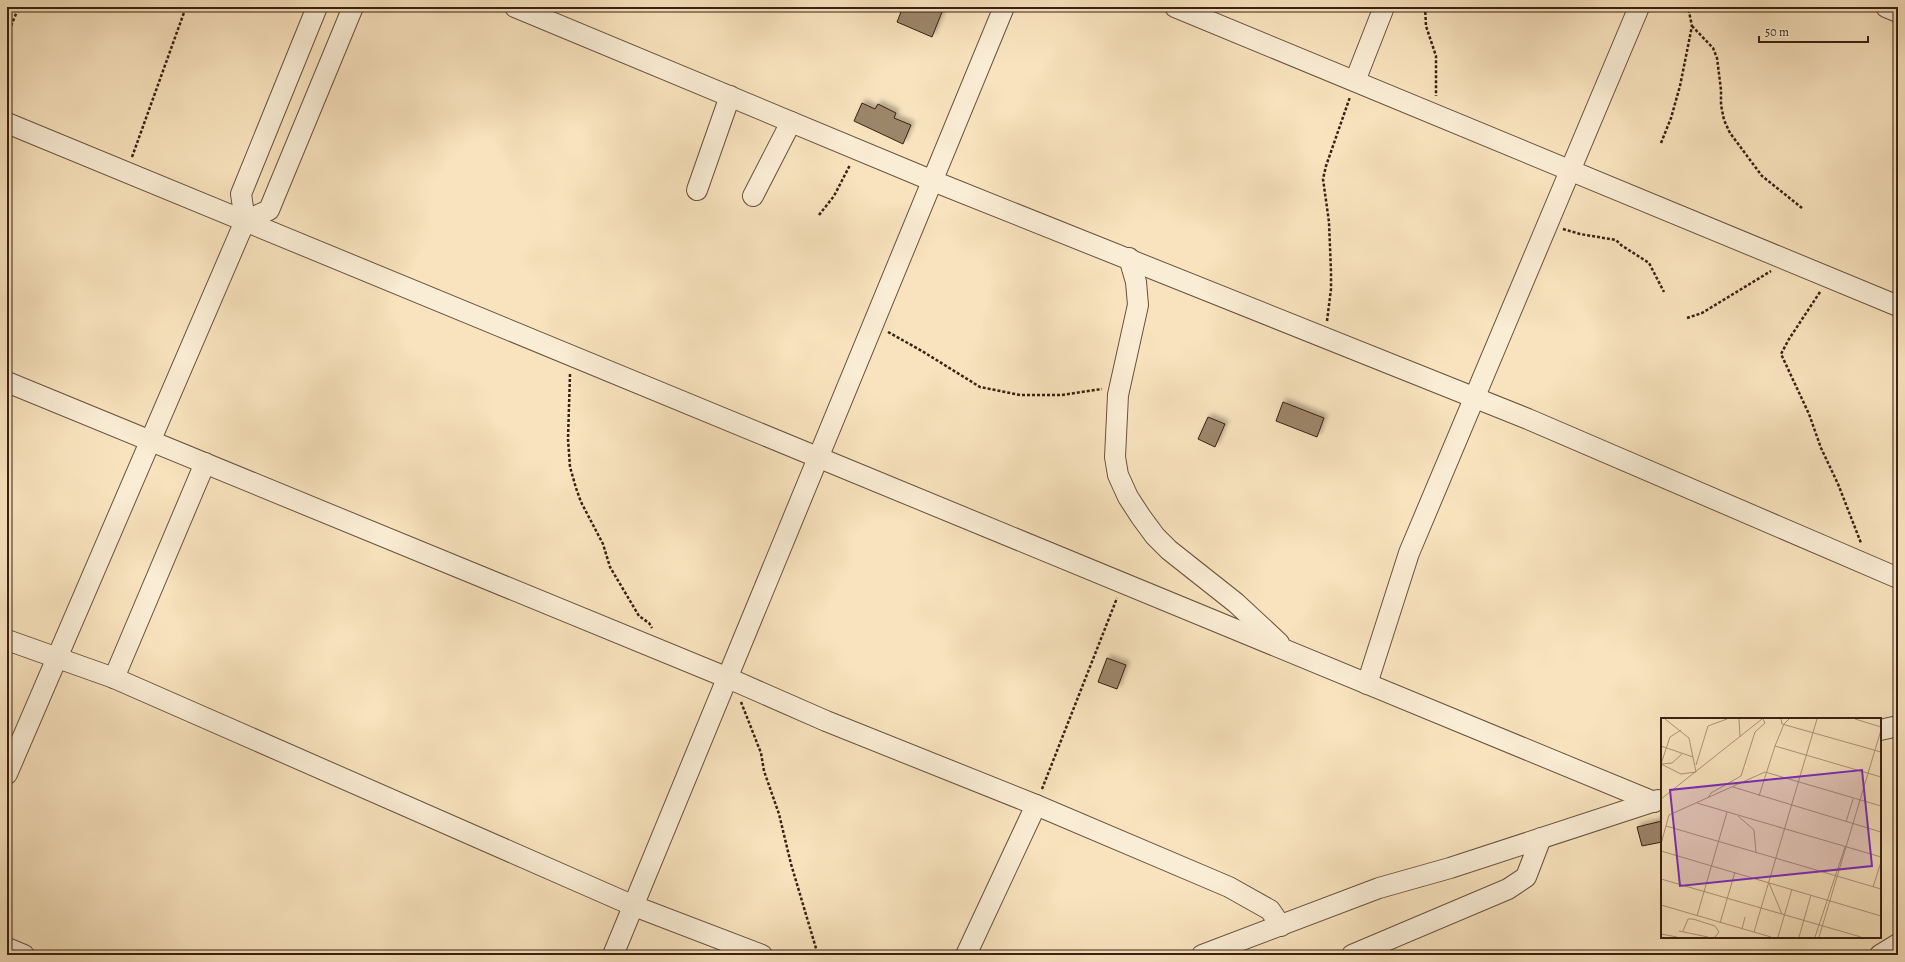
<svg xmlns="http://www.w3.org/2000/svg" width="1905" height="962" viewBox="0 0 1905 962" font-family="Alegreya,serif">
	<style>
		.building { fill: #9c866b; stroke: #392112; filter: url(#shadow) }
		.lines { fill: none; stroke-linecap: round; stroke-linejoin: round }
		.minor-casing { stroke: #69523d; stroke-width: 22 }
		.path { stroke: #392112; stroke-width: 2.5; stroke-dasharray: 3 2; stroke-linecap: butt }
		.minor { stroke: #faedd5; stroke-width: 20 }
		.inset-road { fill: none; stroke: #ac9579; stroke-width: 1 }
		.view { fill: #7b2cbf; fill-opacity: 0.15; stroke: #7b2cbf; stroke-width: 2 }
		.inset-edge { fill: none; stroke: #392112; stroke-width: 2 }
	</style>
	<defs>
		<filter id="shadow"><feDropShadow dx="3.5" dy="-3.5" stdDeviation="2" flood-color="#0004"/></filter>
	</defs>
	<rect width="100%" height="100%" fill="#f8e3be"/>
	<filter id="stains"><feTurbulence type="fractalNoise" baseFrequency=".005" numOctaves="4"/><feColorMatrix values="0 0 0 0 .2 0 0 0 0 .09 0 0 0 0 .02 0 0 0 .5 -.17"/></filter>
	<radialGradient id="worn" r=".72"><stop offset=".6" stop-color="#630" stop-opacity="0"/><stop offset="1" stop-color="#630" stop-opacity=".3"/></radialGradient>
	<g class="building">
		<path d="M903 7H944L932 37 897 22Z"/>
		<path d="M862 103 875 109 878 104 896 113 894 118 911 125 903 144 854 121Z"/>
		<path d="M1283 402 1324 418 1317 437 1276 421Z"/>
		<path d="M1208 417 1225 424 1215 447 1198 439Z"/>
		<path d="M1107 658 1126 665 1117 689 1098 682Z"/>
		<path d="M1662 821V842L1642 846 1637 827Z"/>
	</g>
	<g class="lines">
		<g class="minor-casing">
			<g id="minor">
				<path d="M515 7 933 181 1528 419 1898 578"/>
				<path d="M1175 7 1898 306"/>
				<path d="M1886 7 1898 12"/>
				<path d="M1355 81 1384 7"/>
				<path d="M7 123 1654 802"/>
				<path d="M697 190 730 96"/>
				<path d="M753 196 791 122"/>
				<path d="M245 221 269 210 353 7"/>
				<path d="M1129 258 1136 282 1138 305 1118 395 1115 457 1118 475 1128 497 1141 517 1155 536 1169 550 1236 603 1279 643"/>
				<path d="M7 382 728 678 826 721 1036 805 1229 887 1270 910 1281 926"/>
				<path d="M7 640 114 678 634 906 762 955"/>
				<path d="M114 678 205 463"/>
				<path d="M1367 684 1409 553 1639 7"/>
				<path d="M1880 730 1898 726"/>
				<path d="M7 774 245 221 241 194 317 7"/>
				<path d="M7 948 24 955"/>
				<path d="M613 955 1004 7"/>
				<path d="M966 955 1036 805"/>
				<path d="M1202 955 1379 888 1450 868 1658 800"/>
				<path d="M1352 955 1508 889 1526 877 1541 838"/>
				<path d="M1880 955 1898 944"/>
			</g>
		</g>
		<g class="path">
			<path d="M1425 7 1426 26 1436 56V96"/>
			<path d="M1692 26 1713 48 1717 58 1721 90V105L1724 120 1730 133 1762 176 1802 208"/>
			<path d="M7 35 19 7"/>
			<path d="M1661 143 1671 118 1680 86 1692 26 1688 7"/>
			<path d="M132 157 186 7"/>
			<path d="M819 215 834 196 850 165"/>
			<path d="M1563 229 1580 234 1616 240 1621 245 1649 263 1664 292"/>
			<path d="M1820 292 1789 339 1781 354 1809 414 1821 448 1838 484 1861 543"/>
			<path d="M1687 318 1702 313 1771 271"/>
			<path d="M1327 321 1331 289V272L1329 222 1323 179 1326 166 1350 97"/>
			<path d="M888 332 922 351 980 387 1020 395H1062L1102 389"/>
			<path d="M570 374 568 439 570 467 576 488 581 502 603 544 610 567 639 616 649 623 652 628"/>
			<path d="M741 702 761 753 764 771 779 814 791 864 818 955"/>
			<path d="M1042 789 1117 598"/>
		</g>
		<use href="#minor" class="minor"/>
	</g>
	<g transform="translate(1661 718)">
		<rect width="220" height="220" fill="#f8e3be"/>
		<path class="inset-road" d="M78 1 79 19M120 1 121 6 220 34M194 1 220 9M0 28 32 39M114 28 220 59M0 46 20 56 35 54 28 20 4 1M0 46 9 19 20 12M0 46 11 45 21 36M35 47 47 8 66 1M72 69 220 114M98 78 114 28 123 6 128 1M47 80 50 75 80 58 94 14 104 5 102 1M0 81 101 1M36 85 220 139M77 98 93 112 95 134M185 104 192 81M5 108 220 171M0 126 8 97 104 54 220 88M0 133 220 198M0 161 200 219M108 165 121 196M212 169 220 144M0 187 110 219M36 198 66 94M59 205 74 154M81 211 84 199M18 213 47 219M22 213 27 201H32L54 208 58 214 54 219M93 214 156 1M0 216 16 219M117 219 131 171M138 219 150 177M154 219 184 129M158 219 220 12"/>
		<path class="view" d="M201 52 211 148 19 168 9 72Z"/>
		<rect width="220" height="220" class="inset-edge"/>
	</g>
	<rect width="1905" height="962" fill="none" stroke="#f8e3be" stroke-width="24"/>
	<rect x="8" y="8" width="1889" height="946" fill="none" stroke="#392112" stroke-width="2"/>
	<rect x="12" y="12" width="1881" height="938" fill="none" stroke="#392112"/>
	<path d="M1759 36v6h109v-6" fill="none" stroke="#392112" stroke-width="2"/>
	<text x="1765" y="36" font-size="12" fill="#392112" stroke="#faedd5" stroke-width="3" paint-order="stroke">50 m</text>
	<rect width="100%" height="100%" filter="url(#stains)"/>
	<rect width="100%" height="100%" fill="url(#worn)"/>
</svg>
